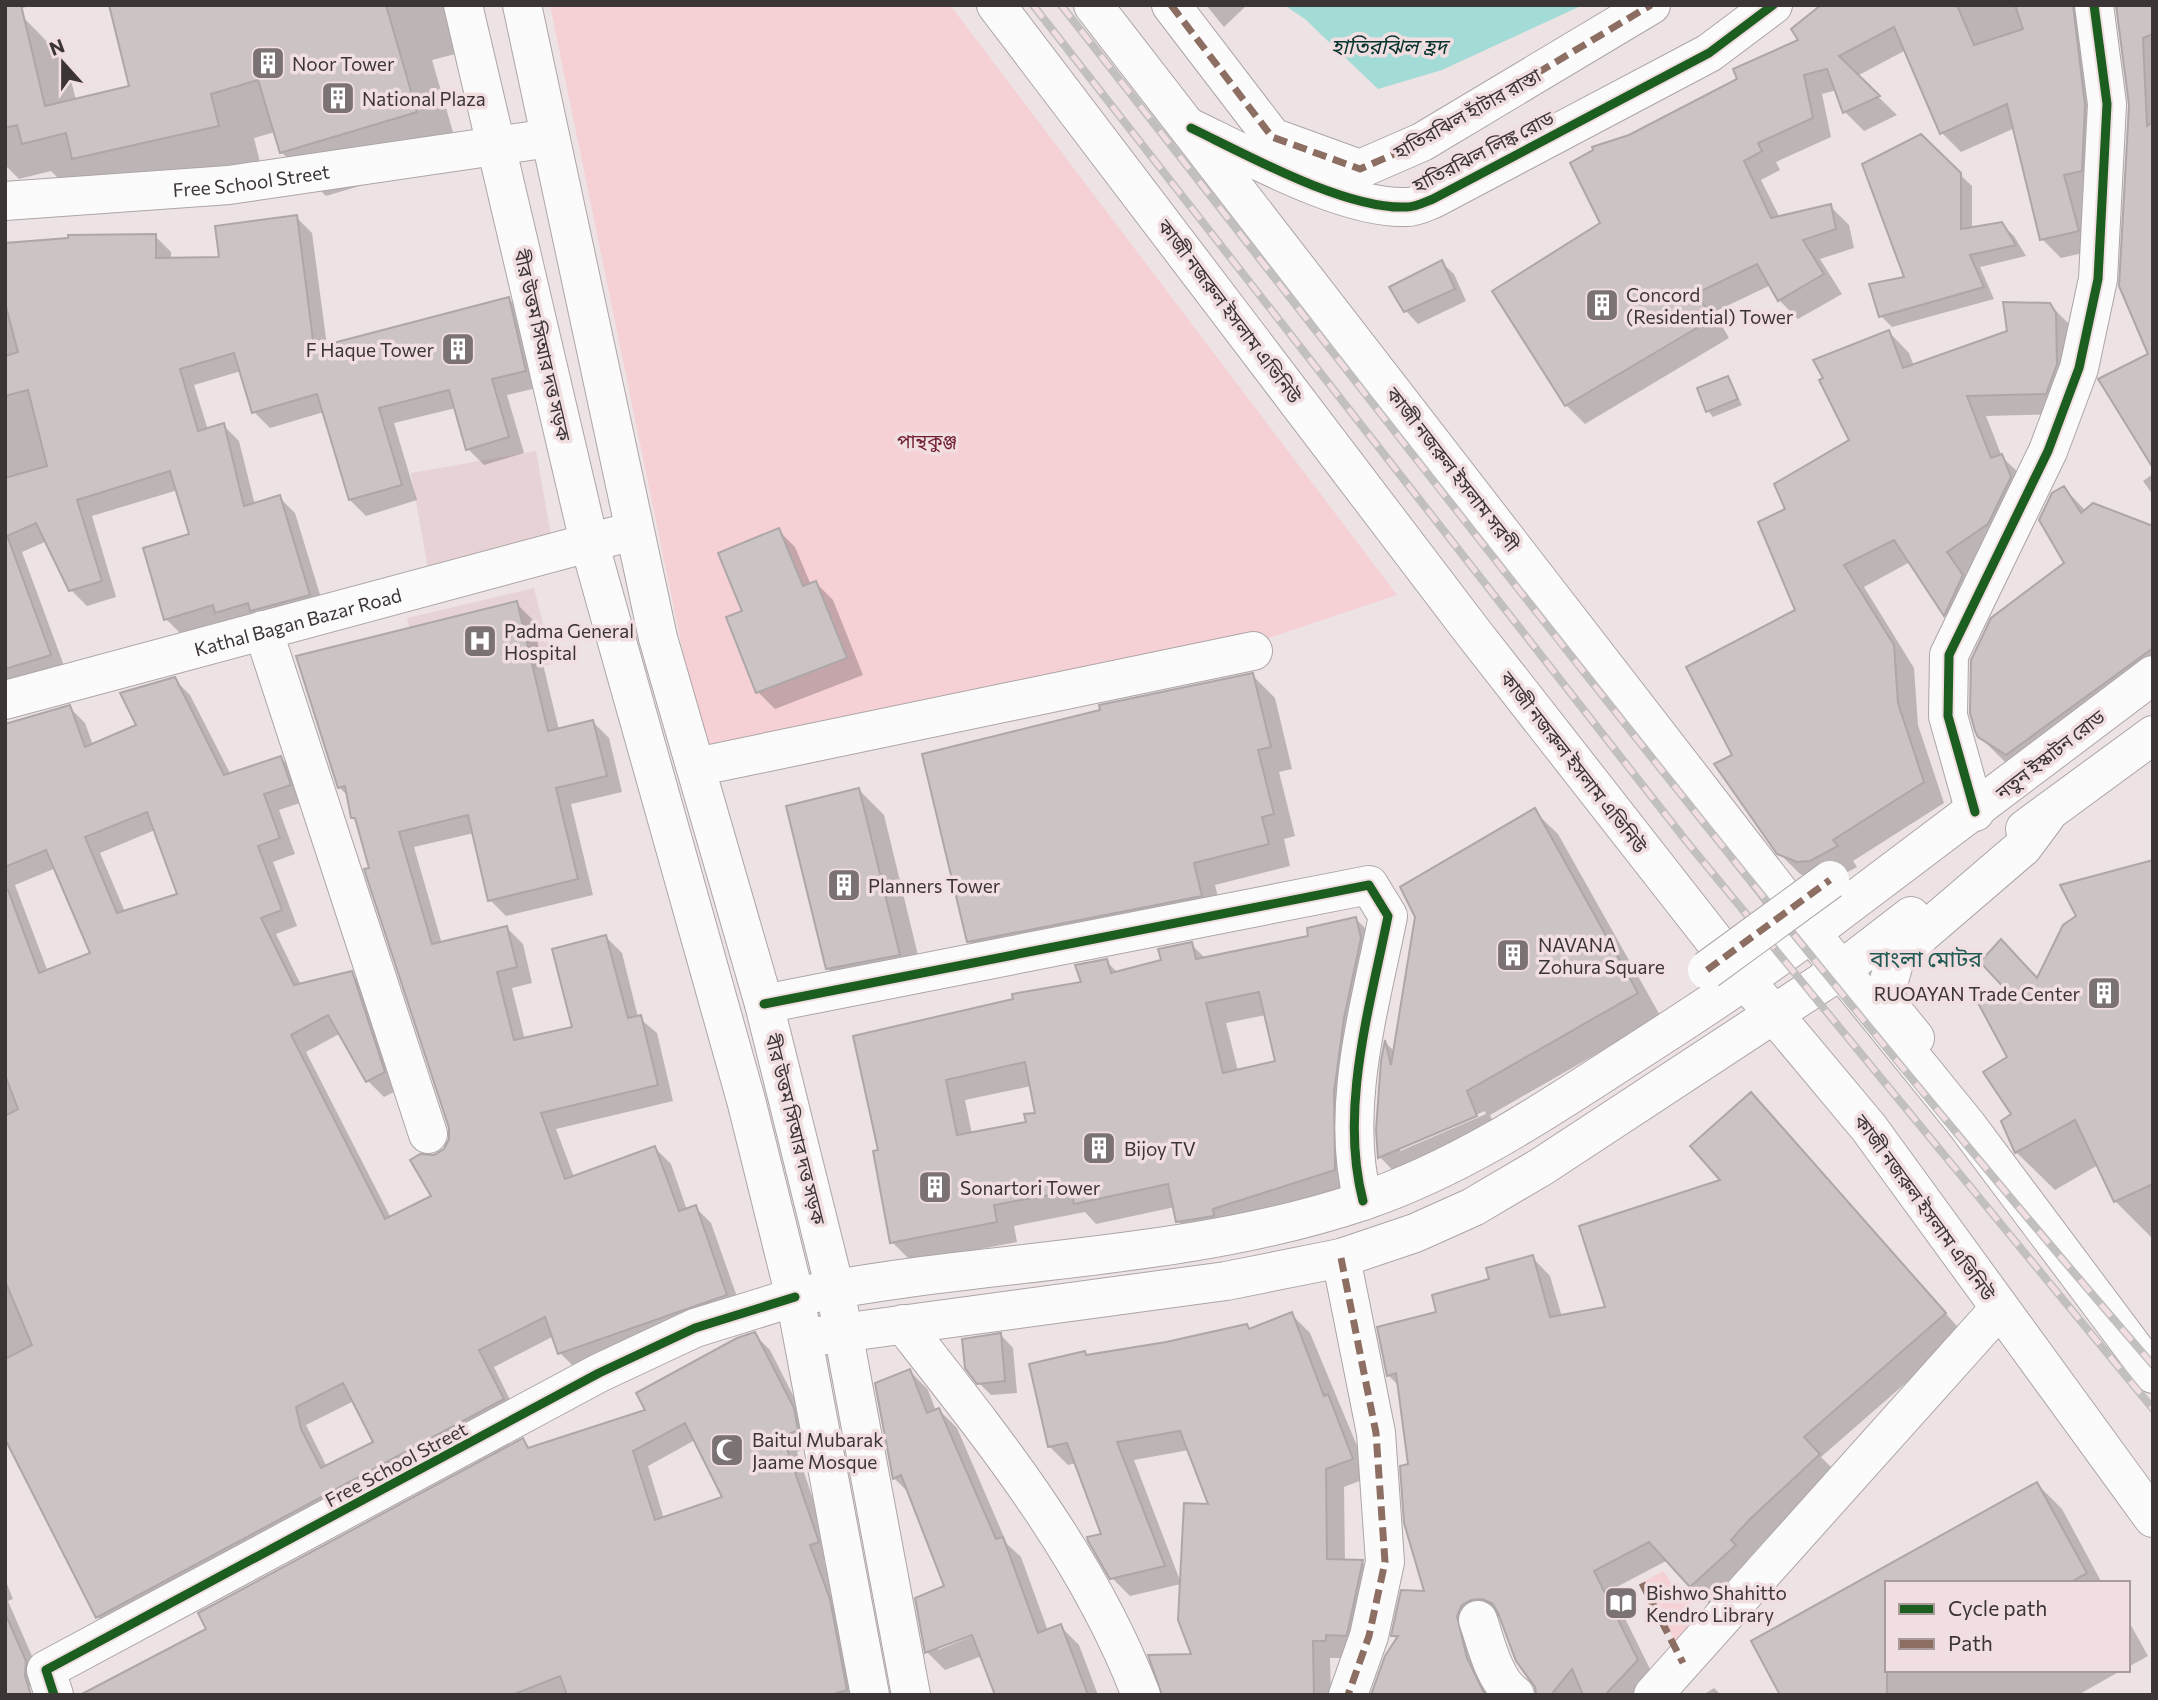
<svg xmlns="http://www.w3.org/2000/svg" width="2158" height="1700" viewBox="0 0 2158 1700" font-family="Commissioner,'Noto Sans Bengali',sans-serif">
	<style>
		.built { fill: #e7d3d5 }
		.green { fill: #f5d0d5 }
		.water { fill: #a3dcd7 }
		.shadow { fill: #0003; fill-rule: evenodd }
		.building { fill: #cbc3c4; stroke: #aea7a8; stroke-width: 2; fill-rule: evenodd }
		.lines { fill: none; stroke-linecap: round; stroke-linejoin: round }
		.street-casing { stroke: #ada5a6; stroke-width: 40 }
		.secondary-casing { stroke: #ada5a6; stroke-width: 40 }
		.primary-casing { stroke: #ada5a6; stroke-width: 40 }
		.highway-casing { stroke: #ada5a6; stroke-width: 40 }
		.street { stroke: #fcfbfb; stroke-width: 38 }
		.secondary { stroke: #fcfbfb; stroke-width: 38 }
		.primary { stroke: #fcfbfb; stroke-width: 38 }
		.highway { stroke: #fcfbfb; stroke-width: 38 }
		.rail-casing { stroke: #c2bfbf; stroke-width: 8 }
		.rail { stroke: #f1dee0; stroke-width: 5; stroke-dasharray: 16; stroke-linecap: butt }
		.street-bridge-casing { stroke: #ada5a6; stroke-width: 40; stroke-linecap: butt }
		.street-bridge { stroke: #fcfbfb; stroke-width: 38 }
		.quiet { stroke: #8d6e63; stroke-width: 7; stroke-dasharray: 14 7; stroke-linecap: butt }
		.cycleway-casing { stroke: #f1dee0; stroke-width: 13 }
		.cycleway { stroke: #1b5e20; stroke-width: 9 }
		.labels { text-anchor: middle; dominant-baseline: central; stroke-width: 7; stroke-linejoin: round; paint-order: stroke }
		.poi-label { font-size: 19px; fill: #3c3536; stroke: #f1dee0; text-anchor: start }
		.street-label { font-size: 19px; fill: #3c3536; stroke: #f1dee0 }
		.park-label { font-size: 19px; fill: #6f1d31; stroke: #f1dee0 }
		.water-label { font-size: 21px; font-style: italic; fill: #07332f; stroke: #f1dee0 }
		.quarter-label { font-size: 23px; fill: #225b56; stroke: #f1dee0 }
	</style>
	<rect width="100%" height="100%" fill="#ede2e4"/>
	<g class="built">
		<path d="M536 451 553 546 428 569 411 473Z"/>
		<path d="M534 588 553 664 425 694 407 618Z"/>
	</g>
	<g class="green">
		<path d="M550 5H950L1397 595 1173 670 717 766 699 730Z"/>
		<path d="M1663 1571 1700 1623 1677 1645 1645 1581Z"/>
	</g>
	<path class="water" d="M1284 5H1583L1442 70 1378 89 1305 19Z"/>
	<g class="shadow">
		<path d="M5 5H33L12 11 22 16 66 61 76 100 131 87 111 5H464L475 49 432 60 460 156 326 196 281 152 275 132 254 138 262 170 67 187 51 171 19 179 5 165Z"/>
		<path d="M1206 5H1247L1224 27Z"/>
		<path d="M1824 5H2077L2100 189 2082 194 2096 250 2061 258 2042 239 2015 128 1961 152 1942 133 1906 50 1857 76 1897 115 1864 131 1845 112 1837 90 1822 94 1831 137 1776 162 1780 170 1761 180 1780 218 1830 206 1849 225 1854 248 1820 259 1842 294 1798 319 1779 300 1771 285 1714 312 1729 338 1585 424 1566 405 1602 224 1630 137 1739 80 1801 41Z"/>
		<path d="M2118 5H2153V352L2130 101Z"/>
		<path d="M1920 136 1972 186V229L2002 224 2014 236 2026 256 1980 267 1994 299 1892 327 1881 316 1906 278Z"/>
		<path d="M296 217 312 233 327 346 509 299 525 315 541 387 507 395 524 453 484 465 468 449 456 408 394 423 417 500 366 516 350 500 324 412 270 428 254 412 241 371 194 385 208 430 223 425 239 441 255 505 279 497 295 513 325 611 182 635 166 619 191 535 178 490 92 516 116 597 87 606 71 590 47 541 22 552 66 671 5 689V245L155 236 171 252V260L221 259Z"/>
		<path d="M1441 262 1454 274 1466 301 1418 324 1406 311Z"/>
		<path d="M2049 304 2070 325 2067 414 1986 416 2002 457 2022 476 2009 545 1966 573 1983 597 1965 635 1945 615 1910 562 1864 587 1914 668 1918 725 1944 803 1853 861 1857 867 1831 881 1819 882 1800 874 1779 853 1735 756 1798 610 1787 509 1851 440 1889 332 1909 353 1914 366 2009 332Z"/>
		<path d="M1728 378 1742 405 1713 417 1708 411Z"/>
		<path d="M2153 474V495L2143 481Z"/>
		<path d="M2064 488 2086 511 2153 528V689L2032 778 2004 761 1979 736 2066 564Z"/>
		<path d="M778 530 795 547 811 585 816 583 833 600 863 675 775 709 758 692 728 618 745 612Z"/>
		<path d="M516 603 532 619 559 730 593 722 609 738 622 792 571 804 593 895 506 916 490 900 474 833 414 847 442 944 507 928 523 944 532 983 512 988 525 1040 574 1028 606 937 622 953 638 1017 657 1033 673 1101 556 1129 574 1177 655 1148 671 1164 687 1210 695 1207 711 1223 742 1311 576 1369 560 1353 554 1336 494 1367 518 1416 114 1633 98 1617 5 1435V801L69 707 85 723 93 745 139 726 174 679 190 695 231 775 281 758 297 774 306 801 279 810 295 854 273 862 297 926 276 934 301 985 351 973 367 989 400 1089 384 1097 368 1081 341 1033 306 1052 391 1218 433 1197 435 1157 445 1150 451 1140V1128L359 824 353 818 348 796 339 787ZM155 830 179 895 125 912 100 853ZM56 868 92 954 48 972 15 885ZM354 1401 375 1443 327 1467 306 1425Z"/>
		<path d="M1252 675 1275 698 1292 769 1279 772 1295 836 1284 839 1290 866 1215 885 1223 918 991 963 969 941 1102 712Z"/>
		<path d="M859 790 884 815 924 980 853 994 828 969Z"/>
		<path d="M1534 811 1558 834 1661 1017 1490 1115 1500 1139 1403 1181 1380 1157 1386 1043 1395 1052ZM1485 1111 1486 1114 1400 1151V1147Z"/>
		<path d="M2153 861V1239L2115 1201 2098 1165 2055 1190 2017 1153 2003 1122 2013 1114 2009 991 2001 941 2039 978Z"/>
		<path d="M1355 918 1376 939 1355 1190 1199 1242 1178 1221 1175 1207 1096 1224 1085 1212 1014 1226 1017 1242 912 1262 892 1242 880 1152 855 1037 1083 983 1106 961 1118 973 1163 962 1191 944 1206 959 1311 937ZM1266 1015 1277 1062 1238 1071 1226 1023ZM1031 1086 1037 1114 1028 1124 972 1134 965 1100Z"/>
		<path d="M1769 1113 1963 1333 1821 1457 1837 1473 1767 1538 1748 1559 1753 1565 1709 1604 1668 1560 1611 1590 1655 1679 1640 1695H1538L1537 1687 1502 1616 1489 1617 1492 1695H1373L1398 1640 1393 1636 1426 1593 1399 1386 1388 1375 1438 1313 1532 1257 1550 1276 1562 1317 1607 1309 1723 1181Z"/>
		<path d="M1291 1314 1310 1333 1370 1477 1344 1487 1345 1562H1362L1380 1580 1343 1658H1330L1331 1695H1164L1193 1656 1181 1584 1130 1596 1112 1578 1104 1535 1076 1463 1068 1465 1049 1446 1084 1353 1088 1356 1166 1344 1247 1325 1251 1330ZM1189 1450 1210 1506 1181 1583 1134 1460Z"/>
		<path d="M754 1334 770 1350 808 1425 812 1445 797 1452 833 1558 824 1561 844 1616 859 1695H123L209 1630 523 1441 531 1449 647 1411ZM695 1440 724 1498 664 1519 648 1466Z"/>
		<path d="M1001 1335 1013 1348 1017 1393 991 1395 979 1383Z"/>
		<path d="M910 1371 928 1390 936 1411 939 1410 957 1428 1007 1544 1021 1557 1048 1631 1060 1626 1079 1645 1098 1695H997L982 1656 945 1670 927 1652 946 1587 910 1494 894 1478ZM979 1630 980 1633 938 1650V1646Z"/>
		<path d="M2037 1484 2062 1509 2102 1583H1887V1670H2122L2078 1695H1782L1753 1642Z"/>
		<path d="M5 1579 13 1599 8 1601 42 1679 41 1683 7 1695Z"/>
		<path d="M2128 1620 2148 1656 2128 1667Z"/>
		<path d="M1714 1688 1721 1695H1703Z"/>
	</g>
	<g class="building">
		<path d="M5 5H21L45 106 129 86 109 5H386L417 112 280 153 258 80 211 94 219 126 72 159 66 133 22 144 17 125 5 128Z"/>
		<path d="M1821 5H1957L1974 45 2023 29 2015 5H2073L2085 105 2082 171 2064 175 2079 231 2040 240 2007 104 1940 134 1894 27 1839 56 1880 96 1843 113 1827 69 1804 75 1813 118 1758 143 1762 151 1744 161 1771 218 1831 204 1836 229 1803 240 1824 274 1778 301 1757 264 1697 293 1712 319 1565 406 1492 291 1600 223 1570 163 1593 150 1592 147 1629 135 1737 79 1733 69 1798 40 1791 29Z"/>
		<path d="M2116 5H2153V34L2143 38 2147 126 2153 122V468L2098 379 2148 354 2119 286 2129 105Z"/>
		<path d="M1921 134 1961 173V229L2002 222 2016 245 1970 255 1984 287 1879 317 1869 284 1904 277 1862 164Z"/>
		<path d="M297 215 314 348 509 297 526 371 492 379 509 437 466 450 449 390 379 408 402 485 349 500 317 394 252 413 234 353 180 369 198 431 224 423 244 506 280 495 310 595 250 611 248 603 215 613 213 605 164 620 143 548 189 534 170 471 77 500 102 581 69 591 36 523 5 537V478L47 466 28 390 5 396V356L18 352 5 303V243L68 238V235L156 234V258L219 257 215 226Z"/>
		<path d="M1442 260 1455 289 1404 312 1389 287Z"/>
		<path d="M2003 302 2050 303 2056 313 2057 364 2046 394 1967 396 1991 458 2002 454 2011 477 1988 524 1947 552 1963 575 1944 616 1894 540 1844 565 1894 645 1898 703 1924 782 1833 840 1838 846 1810 861 1797 862 1777 854 1714 764 1732 755 1686 667 1795 610 1758 522 1785 509 1774 484 1849 440 1819 380 1823 378 1813 360 1889 330 1903 368 2007 331Z"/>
		<path d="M1728 376 1738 399 1706 412 1697 388Z"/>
		<path d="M2064 486 2081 513 2093 503 2153 526V648L2006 755 1978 737 1975 731 1970 713 1971 660 1991 618 2064 563 2039 520 2052 493Z"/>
		<path d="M779 528 803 586 816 581 847 658 756 693 726 617 742 611 718 553Z"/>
		<path d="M8 538 51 655 5 669V539Z"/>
		<path d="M517 601 548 731 593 720 607 776 556 788 578 879 488 901 468 815 399 832 432 944 507 926 517 967 497 972 514 1040 572 1027 552 949 606 935 628 1018 641 1015 658 1085 541 1113 565 1179 655 1146 679 1211 696 1205 727 1295 558 1354 545 1317 479 1350 504 1399 96 1618 5 1439V1359L32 1345 5 1281V1116L18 1109 5 1075V890H8L39 973 90 953 46 850 5 867V724L70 705 85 747 136 725 120 693 175 677 224 775 281 756 291 785 264 794 280 838 258 846 282 910 261 918 294 985 352 971 385 1072 366 1082 328 1015 291 1035 385 1219 431 1196 410 1160 420 1154 434 1155 444 1149 449 1139V1128L364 869 369 868 355 818H351L345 786 338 788 296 656ZM147 812 177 894 117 913 85 837ZM343 1383 373 1442 321 1468 301 1429 296 1407Z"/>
		<path d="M1253 673 1271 747 1258 750 1274 814 1262 817 1269 844 1194 863 1202 896 967 942 922 754 1100 710 1099 705Z"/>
		<path d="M859 788 900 955 826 969 786 806Z"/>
		<path d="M1535 808 1638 993 1467 1091 1477 1116 1378 1158 1376 1130 1381 1061 1385 1040 1391 1065 1415 917 1400 887Z"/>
		<path d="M2153 860V1184L2114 1202 2075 1120 2015 1153 2001 1121 2011 1114 1983 1072 2007 1057 1977 1001 2006 990 1980 962 2001 939 2037 978 2063 925 2076 916 2060 885Z"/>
		<path d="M1356 917 1361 938 1344 1018 1334 1092 1335 1170 1213 1209 1214 1216 1176 1222 1168 1184 1074 1204 1071 1191 994 1205 997 1222 890 1243 873 1151 878 1150 853 1036 1013 999 1012 994 1081 982 1075 965 1107 959 1111 973 1161 960 1158 949 1192 942 1196 959 1308 936 1307 928ZM1259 992 1275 1061 1223 1073 1206 1003ZM1025 1062 1035 1113 1024 1114 1026 1122 957 1135 946 1080Z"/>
		<path d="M1751 1092 1946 1313 1804 1437 1820 1454 1749 1520 1731 1540 1736 1545 1690 1587 1649 1542 1594 1571 1638 1660 1605 1695H1583L1572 1669 1551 1695H1536L1535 1687 1516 1661 1498 1613 1492 1603 1482 1599 1471 1600 1462 1605 1457 1616 1467 1658 1485 1695H1371L1385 1656 1398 1636H1391L1401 1590 1424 1591 1404 1523 1400 1466 1408 1464 1396 1373 1387 1376 1377 1327 1436 1312 1432 1295 1489 1279 1486 1268 1533 1255 1550 1317 1605 1307 1579 1226 1720 1180 1690 1146Z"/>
		<path d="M1292 1312 1324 1396 1328 1394 1353 1459 1326 1469 1327 1559 1363 1560 1348 1630 1346 1636 1326 1635V1641H1313L1314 1695H1162L1148 1655 1191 1654 1178 1620 1184 1503 1208 1504 1180 1431 1117 1442 1165 1566 1110 1579 1088 1541 1087 1537 1101 1534 1067 1443 1048 1447 1029 1364 1085 1351 1086 1355 1166 1342 1247 1324 1249 1329Z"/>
		<path d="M755 1332 794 1408 798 1430 783 1437 819 1542 810 1545 830 1599 847 1690 831 1695H567L560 1676 512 1695H80L206 1629 198 1613 523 1438 528 1448 645 1410 636 1393 737 1338ZM685 1423 722 1497 655 1520 633 1451Z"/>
		<path d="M1001 1333 1005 1381 977 1384 965 1368 962 1339Z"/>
		<path d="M910 1369 927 1413 939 1408 996 1539 1003 1537 1038 1633 1061 1624 1088 1695H995L972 1635 925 1653 915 1598 944 1586 901 1475 893 1479 875 1383Z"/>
		<path d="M2037 1482 2087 1573 2069 1583H1887V1695H1780L1751 1641Z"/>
		<path d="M5 1613 26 1661 25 1676 31 1695H5Z"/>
	</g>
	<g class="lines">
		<g class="street-casing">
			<g id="street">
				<path d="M1171 5 1272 137 1360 169 1422 142 1651 5"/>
				<path id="s1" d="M5 201 229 185 550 138"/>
				<path d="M263 630 428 1134"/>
				<path id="s2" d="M5 700 633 531"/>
				<path d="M696 767 1253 651"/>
				<path d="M1975 812 1948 716 1949 655 2048 451 2079 368 2098 279 2107 104 2094 5"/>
				<path d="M764 1004 1369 885 1388 916C1370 1007 1339 1109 1363 1201"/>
				<path d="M1341 1258 1376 1433 1385 1562 1369 1636 1348 1695"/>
				<path d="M903 1324C994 1440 1088 1556 1141 1695"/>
				<path d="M1478 1620C1486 1643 1494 1681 1515 1695"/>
				<path d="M54 1695 46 1670 599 1373 695 1328 795 1297"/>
				<path d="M1653 1695 1999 1309"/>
			</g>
		</g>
		<g class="secondary-casing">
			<g id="secondary">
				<path d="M463 5 589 542 746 1100 795 1297 870 1695"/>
				<path d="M522 5 658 638 764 1004 835 1289 911 1695"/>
				<path d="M1191 128C1247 155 1346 210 1407 207 1416 207 1425 202 1433 199L1709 53 1773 5"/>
				<path d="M810 1294C994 1258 1184 1261 1363 1201 1454 1170 1533 1119 1613 1067 1680 1024 1747 981 1811 933"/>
				<path d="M819 1336 1226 1281 1341 1258 1415 1233 1473 1207 1541 1167 1841 970"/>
			</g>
		</g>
		<g class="primary-casing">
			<g id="primary">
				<path d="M2025 829 2153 735"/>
				<path d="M1811 933 2153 675"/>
				<path d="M1841 970 1911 916"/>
				<path d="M1915 1038 1889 1006 1886 991 1896 956 2023 847 2046 816"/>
			</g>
		</g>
		<g class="highway-casing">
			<g id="highway">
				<path d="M996 5 1472 631 1746 981 1869 1128 2153 1518"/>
				<path d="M1093 5 1811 933 1966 1124 2153 1374"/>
			</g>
		</g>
		<use href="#street" class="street"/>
		<use href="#secondary" class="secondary"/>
		<use href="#primary" class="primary"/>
		<use href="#highway" class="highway"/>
		<g class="rail-casing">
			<g id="rail">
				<path d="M1033 5 1687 842 2153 1409"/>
				<path d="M1061 5C1420 462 1773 925 2153 1365"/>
			</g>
		</g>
		<use href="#rail" class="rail"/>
		<g class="street-bridge-casing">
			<path id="street-bridge" d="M1707 970 1830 880"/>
		</g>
		<use href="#street-bridge" class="street-bridge"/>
		<g class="quiet">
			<path d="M1171 5 1272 137 1360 169 1422 142 1651 5"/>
			<path d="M1707 970 1830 880"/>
			<path d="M1341 1258 1376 1433 1385 1562 1369 1636 1348 1695"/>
			<path d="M1642 1583 1683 1663"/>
		</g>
		<g class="cycleway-casing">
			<g id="cycleway">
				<path d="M1191 128C1247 155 1346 210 1407 207 1416 207 1425 202 1433 199L1709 53 1773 5"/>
				<path d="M1975 812 1948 716 1949 655 2048 451 2079 368 2098 279 2107 104 2094 5"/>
				<path d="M764 1004 1369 885 1388 916C1370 1007 1339 1109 1363 1201"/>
				<path d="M54 1695 46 1670 599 1373 695 1328 795 1297"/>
			</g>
		</g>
		<use href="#cycleway" class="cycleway"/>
	</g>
	<defs>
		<g id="building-square" transform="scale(1.75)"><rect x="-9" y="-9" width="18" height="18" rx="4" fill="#7a7273" stroke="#f1dee0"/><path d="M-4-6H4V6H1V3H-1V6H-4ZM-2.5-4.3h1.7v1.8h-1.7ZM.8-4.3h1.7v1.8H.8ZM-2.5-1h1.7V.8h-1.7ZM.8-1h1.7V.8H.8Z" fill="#fff"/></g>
		<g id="hospital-square" transform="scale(1.75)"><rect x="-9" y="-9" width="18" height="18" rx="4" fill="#7a7273" stroke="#f1dee0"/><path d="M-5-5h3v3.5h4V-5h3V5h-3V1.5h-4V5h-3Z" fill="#fff"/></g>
		<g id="mosque-square" transform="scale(1.75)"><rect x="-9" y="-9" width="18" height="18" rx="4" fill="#7a7273" stroke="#f1dee0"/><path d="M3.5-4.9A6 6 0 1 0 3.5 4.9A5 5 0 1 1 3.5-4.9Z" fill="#fff"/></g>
		<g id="library-square" transform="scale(1.75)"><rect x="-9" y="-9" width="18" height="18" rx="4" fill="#7a7273" stroke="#f1dee0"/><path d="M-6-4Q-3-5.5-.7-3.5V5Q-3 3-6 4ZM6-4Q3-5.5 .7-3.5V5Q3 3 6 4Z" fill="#fff"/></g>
	</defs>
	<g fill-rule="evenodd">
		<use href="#building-square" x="268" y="63"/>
		<use href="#building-square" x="338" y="98"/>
		<use href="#building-square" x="1602" y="305"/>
		<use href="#building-square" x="458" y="349"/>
		<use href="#hospital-square" x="480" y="641"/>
		<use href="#building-square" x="844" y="885"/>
		<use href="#building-square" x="1513" y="955"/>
		<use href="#building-square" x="2104" y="993"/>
		<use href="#building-square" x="1099" y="1148"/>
		<use href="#building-square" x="935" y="1187"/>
		<use href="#mosque-square" x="727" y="1450"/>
		<use href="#library-square" x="1621" y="1603"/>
	</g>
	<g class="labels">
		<g class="poi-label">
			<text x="292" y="63">Noor Tower</text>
			<text x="362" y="98">National Plaza</text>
			<text x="1626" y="294">Concord<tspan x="1626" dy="22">(Residential) Tower</tspan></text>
			<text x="434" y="349" text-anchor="end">F Haque Tower</text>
			<text x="504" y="630">Padma General<tspan x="504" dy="22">Hospital</tspan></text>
			<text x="868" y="885">Planners Tower</text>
			<text x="1538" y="944">NAVANA<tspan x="1538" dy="22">Zohura Square</tspan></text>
			<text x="2080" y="993" text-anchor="end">RUOAYAN Trade Center</text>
			<text x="1124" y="1148">Bijoy TV</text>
			<text x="960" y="1187">Sonartori Tower</text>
			<text x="752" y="1439">Baitul Mubarak<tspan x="752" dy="22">Jaame Mosque</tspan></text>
			<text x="1646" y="1592">Bishwo Shahitto<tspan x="1646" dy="22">Kendro Library</tspan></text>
		</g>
		<g class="street-label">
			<text transform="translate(1467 113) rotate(-29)">হাতিরঝিল হাঁটার রাস্তা</text>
			<text transform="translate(1483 151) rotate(-27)">হাতিরঝিল লিঙ্ক রোড</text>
			<text stroke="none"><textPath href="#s1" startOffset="247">Free School Street</textPath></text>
			<text transform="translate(1230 311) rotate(53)">কাজী নজরুল ইসলাম এভিনিউ</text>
			<text transform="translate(543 345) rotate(77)">বীর উত্তম সিআর দত্ত সড়ক</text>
			<text transform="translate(1453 469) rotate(52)">কাজী নজরুল ইসলাম সরণী</text>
			<text stroke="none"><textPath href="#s2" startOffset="303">Kathal Bagan Bazar Road</textPath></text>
			<text transform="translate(2050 754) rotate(-38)">নতুন ইস্কাটন রোড</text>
			<text transform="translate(1574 762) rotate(52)">কাজী নজরুল ইসলাম এভিনিউ</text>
			<text transform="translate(796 1129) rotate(76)">বীর উত্তম সিআর দত্ত সড়ক</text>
			<text transform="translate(1925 1207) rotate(54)">কাজী নজরুল ইসলাম এভিনিউ</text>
			<text transform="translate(396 1464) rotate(-28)">Free School Street</text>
		</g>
		<g class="park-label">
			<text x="927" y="440">পান্থকুঞ্জ</text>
		</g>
		<g class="water-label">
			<text x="1389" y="45">হাতিরঝিল হ্রদ</text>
		</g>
		<g class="quarter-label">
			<text x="1926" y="958">বাংলা মোটর</text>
		</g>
	</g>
	<rect width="2158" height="1700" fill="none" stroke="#3c3536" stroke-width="14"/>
	<rect x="1885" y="1581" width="245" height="91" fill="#f1dee0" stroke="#a99a9c" stroke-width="2"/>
	<rect x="1899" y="1604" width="35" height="10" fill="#1b5e20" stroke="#a99a9c" stroke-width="2"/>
	<text x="1948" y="1616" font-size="21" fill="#3c3536">Cycle path</text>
	<rect x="1899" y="1639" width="35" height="10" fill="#8d6e63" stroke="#a99a9c" stroke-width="2"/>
	<text x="1948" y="1651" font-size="21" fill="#3c3536">Path</text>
	<g transform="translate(63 63) rotate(339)" stroke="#f1dee0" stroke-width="5" paint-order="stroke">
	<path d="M0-5L12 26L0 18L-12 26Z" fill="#3c3536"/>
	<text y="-10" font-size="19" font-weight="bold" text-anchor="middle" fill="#3c3536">N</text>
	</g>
</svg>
